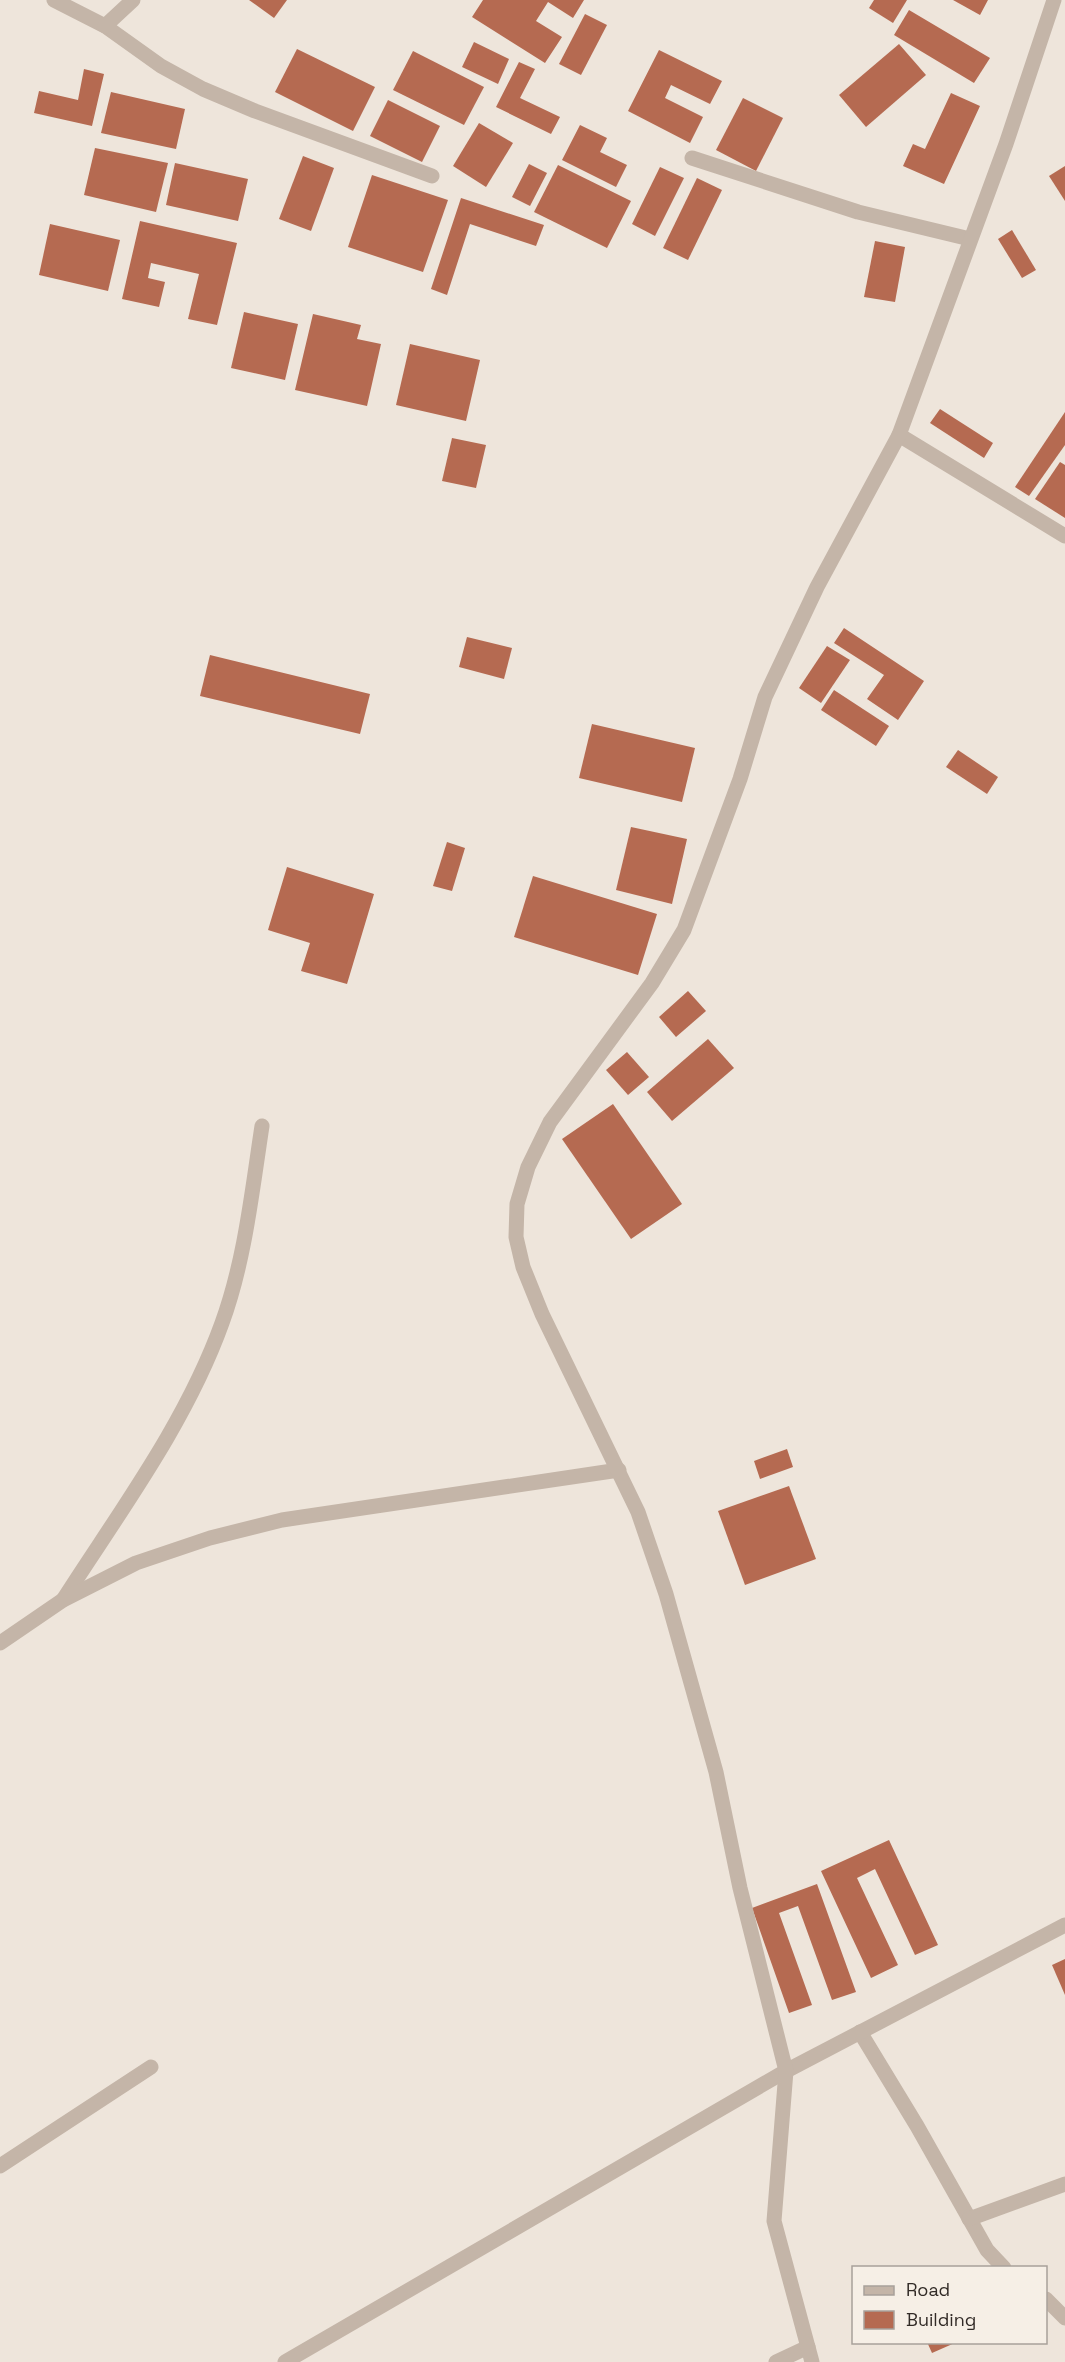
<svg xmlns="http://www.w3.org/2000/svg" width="1065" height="2362" viewBox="0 0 1065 2362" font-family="'Space Grotesk',sans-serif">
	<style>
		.building { fill: #b56a51 }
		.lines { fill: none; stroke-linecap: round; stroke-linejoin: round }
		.minor { stroke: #c4b5a8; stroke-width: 15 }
	</style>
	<rect width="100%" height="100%" fill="#eee5db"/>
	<g class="building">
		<path d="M249 0H287L274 18Z"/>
		<path d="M483 0H584L573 18 548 2 536 21 562 37 545 63 472 17Z"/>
		<path d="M874 0H907L893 23 869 8Z"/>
		<path d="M953 0H988L980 15Z"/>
		<path d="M909 10 990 58 974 83 894 35Z"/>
		<path d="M585 14 607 25 581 75 559 64Z"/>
		<path d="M474 42 509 59 498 84 462 67Z"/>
		<path d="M899 44 926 75 866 127 839 95Z"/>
		<path d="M297 49 375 87 353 131 275 92Z"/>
		<path d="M659 50 722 81 710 104 671 85 665 98 703 117 690 143 628 111Z"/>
		<path d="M413 51 484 87 464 125 393 90Z"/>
		<path d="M519 62 535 69 520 98 560 117 551 134 496 107Z"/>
		<path d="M84 69 104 74 92 126 34 113 39 91 78 100Z"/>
		<path d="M111 92 185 109 176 149 101 133Z"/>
		<path d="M951 93 980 106 944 184 903 166 913 144 925 149Z"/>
		<path d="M743 98 783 118 756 171 716 150Z"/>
		<path d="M388 100 440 126 422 162 370 136Z"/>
		<path d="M479 123 513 143 486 187 453 166Z"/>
		<path d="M580 125 607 138 600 152 627 165 616 187 562 160Z"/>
		<path d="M95 148 168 163 156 212 84 195Z"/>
		<path d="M303 156 334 168 311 231 279 219Z"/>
		<path d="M175 163 248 179 238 221 166 205Z"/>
		<path d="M529 164 547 173 530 206 512 197Z"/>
		<path d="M558 165 631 201 607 248 534 212Z"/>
		<path d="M1065 166V201L1049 176Z"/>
		<path d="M660 167 684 178 655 236 632 224Z"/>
		<path d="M372 175 448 200 423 272 348 247Z"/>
		<path d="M697 178 722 190 688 260 663 248Z"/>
		<path d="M461 198 544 225 536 246 470 224 447 295 431 289Z"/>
		<path d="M140 221 237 243 217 325 188 319 199 274 151 263 148 278 165 282 159 307 122 299Z"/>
		<path d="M50 224 120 240 108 291 39 275Z"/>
		<path d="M1012 230 1036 270 1022 278 998 239Z"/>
		<path d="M875 241 905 247 895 302 864 297Z"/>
		<path d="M244 312 298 324 285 380 231 368Z"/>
		<path d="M313 314 361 325 357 339 381 344 367 406 295 390Z"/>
		<path d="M410 344 480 360 466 421 396 405Z"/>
		<path d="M940 409 993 443 984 458 930 423Z"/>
		<path d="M1065 412V445L1029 496 1015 487Z"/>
		<path d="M452 438 486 445 476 488 442 481Z"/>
		<path d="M1060 462 1065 465V518L1035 499Z"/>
		<path d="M844 628 924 681 898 720 867 699 884 675 834 643Z"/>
		<path d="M467 637 512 648 504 679 459 667Z"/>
		<path d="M827 646 850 660 821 703 799 688Z"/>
		<path d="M210 655 370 694 360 734 200 696Z"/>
		<path d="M834 690 889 726 876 746 821 710Z"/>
		<path d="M592 724 695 748 682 802 579 778Z"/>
		<path d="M958 750 998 777 987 794 946 767Z"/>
		<path d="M631 827 687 839 672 904 616 890Z"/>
		<path d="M447 842 465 848 452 891 433 886Z"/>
		<path d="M287 867 374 894 347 984 301 971 310 943 268 930Z"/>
		<path d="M533 876 657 914 638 975 514 937Z"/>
		<path d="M688 991 706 1011 676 1037 659 1017Z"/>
		<path d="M708 1039 734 1068 672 1121 647 1092Z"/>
		<path d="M627 1052 649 1077 628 1095 606 1070Z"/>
		<path d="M613 1104 682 1204 631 1239 562 1139Z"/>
		<path d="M787 1449 793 1467 760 1479 754 1461Z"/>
		<path d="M789 1486 816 1559 745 1585 718 1511Z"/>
		<path d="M889 1840 938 1945 915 1955 875 1869 857 1878 898 1965 871 1978 821 1871Z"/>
		<path d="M817 1884 856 1992 832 2000 798 1906 779 1913 812 2005 789 2013 752 1908Z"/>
		<path d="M1065 1959V1995L1052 1965Z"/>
		<path d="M927 2342H957L932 2353Z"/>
	</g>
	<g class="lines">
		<g class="minor">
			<path d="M54 0 105 26 161 66 203 89 255 111 432 176"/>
			<path d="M105 26 133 0"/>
			<path d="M692 158 858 212 970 239"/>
			<path d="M899 435 1065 536"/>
			<path d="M63 1600C120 1511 186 1423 222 1323 245 1260 252 1191 262 1126"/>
			<path d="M0 1643 63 1600 136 1563 210 1538 282 1520 619 1470"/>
			<path d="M860 2032 917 2126 987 2250 1004 2268"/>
			<path d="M0 2166 151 2067"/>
			<path d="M969 2219 1065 2184"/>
			<path d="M1046 2299 1065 2318"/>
			<path d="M285 2362 786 2071 1065 1925"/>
			<path d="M776 2362 808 2347"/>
			<path d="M812 2362 774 2221 786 2071 740 1888 716 1772 666 1594 638 1512 542 1314 523 1267 516 1237 517 1204 528 1167 550 1122 652 983 684 930 740 779 765 697 817 587 899 435 1006 144 1054 0"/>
		</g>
	</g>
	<rect x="852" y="2266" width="195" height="78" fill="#f6efe6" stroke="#a8a19a" stroke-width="1.5"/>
	<rect x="864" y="2286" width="30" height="9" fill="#c4b5a8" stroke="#a8a19a" stroke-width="1.5"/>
	<text x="906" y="2296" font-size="18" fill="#322b27">Road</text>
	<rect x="864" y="2311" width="30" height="18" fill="#b56a51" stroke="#a8a19a" stroke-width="1.5"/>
	<text x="906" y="2326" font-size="18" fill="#322b27">Building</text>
</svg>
